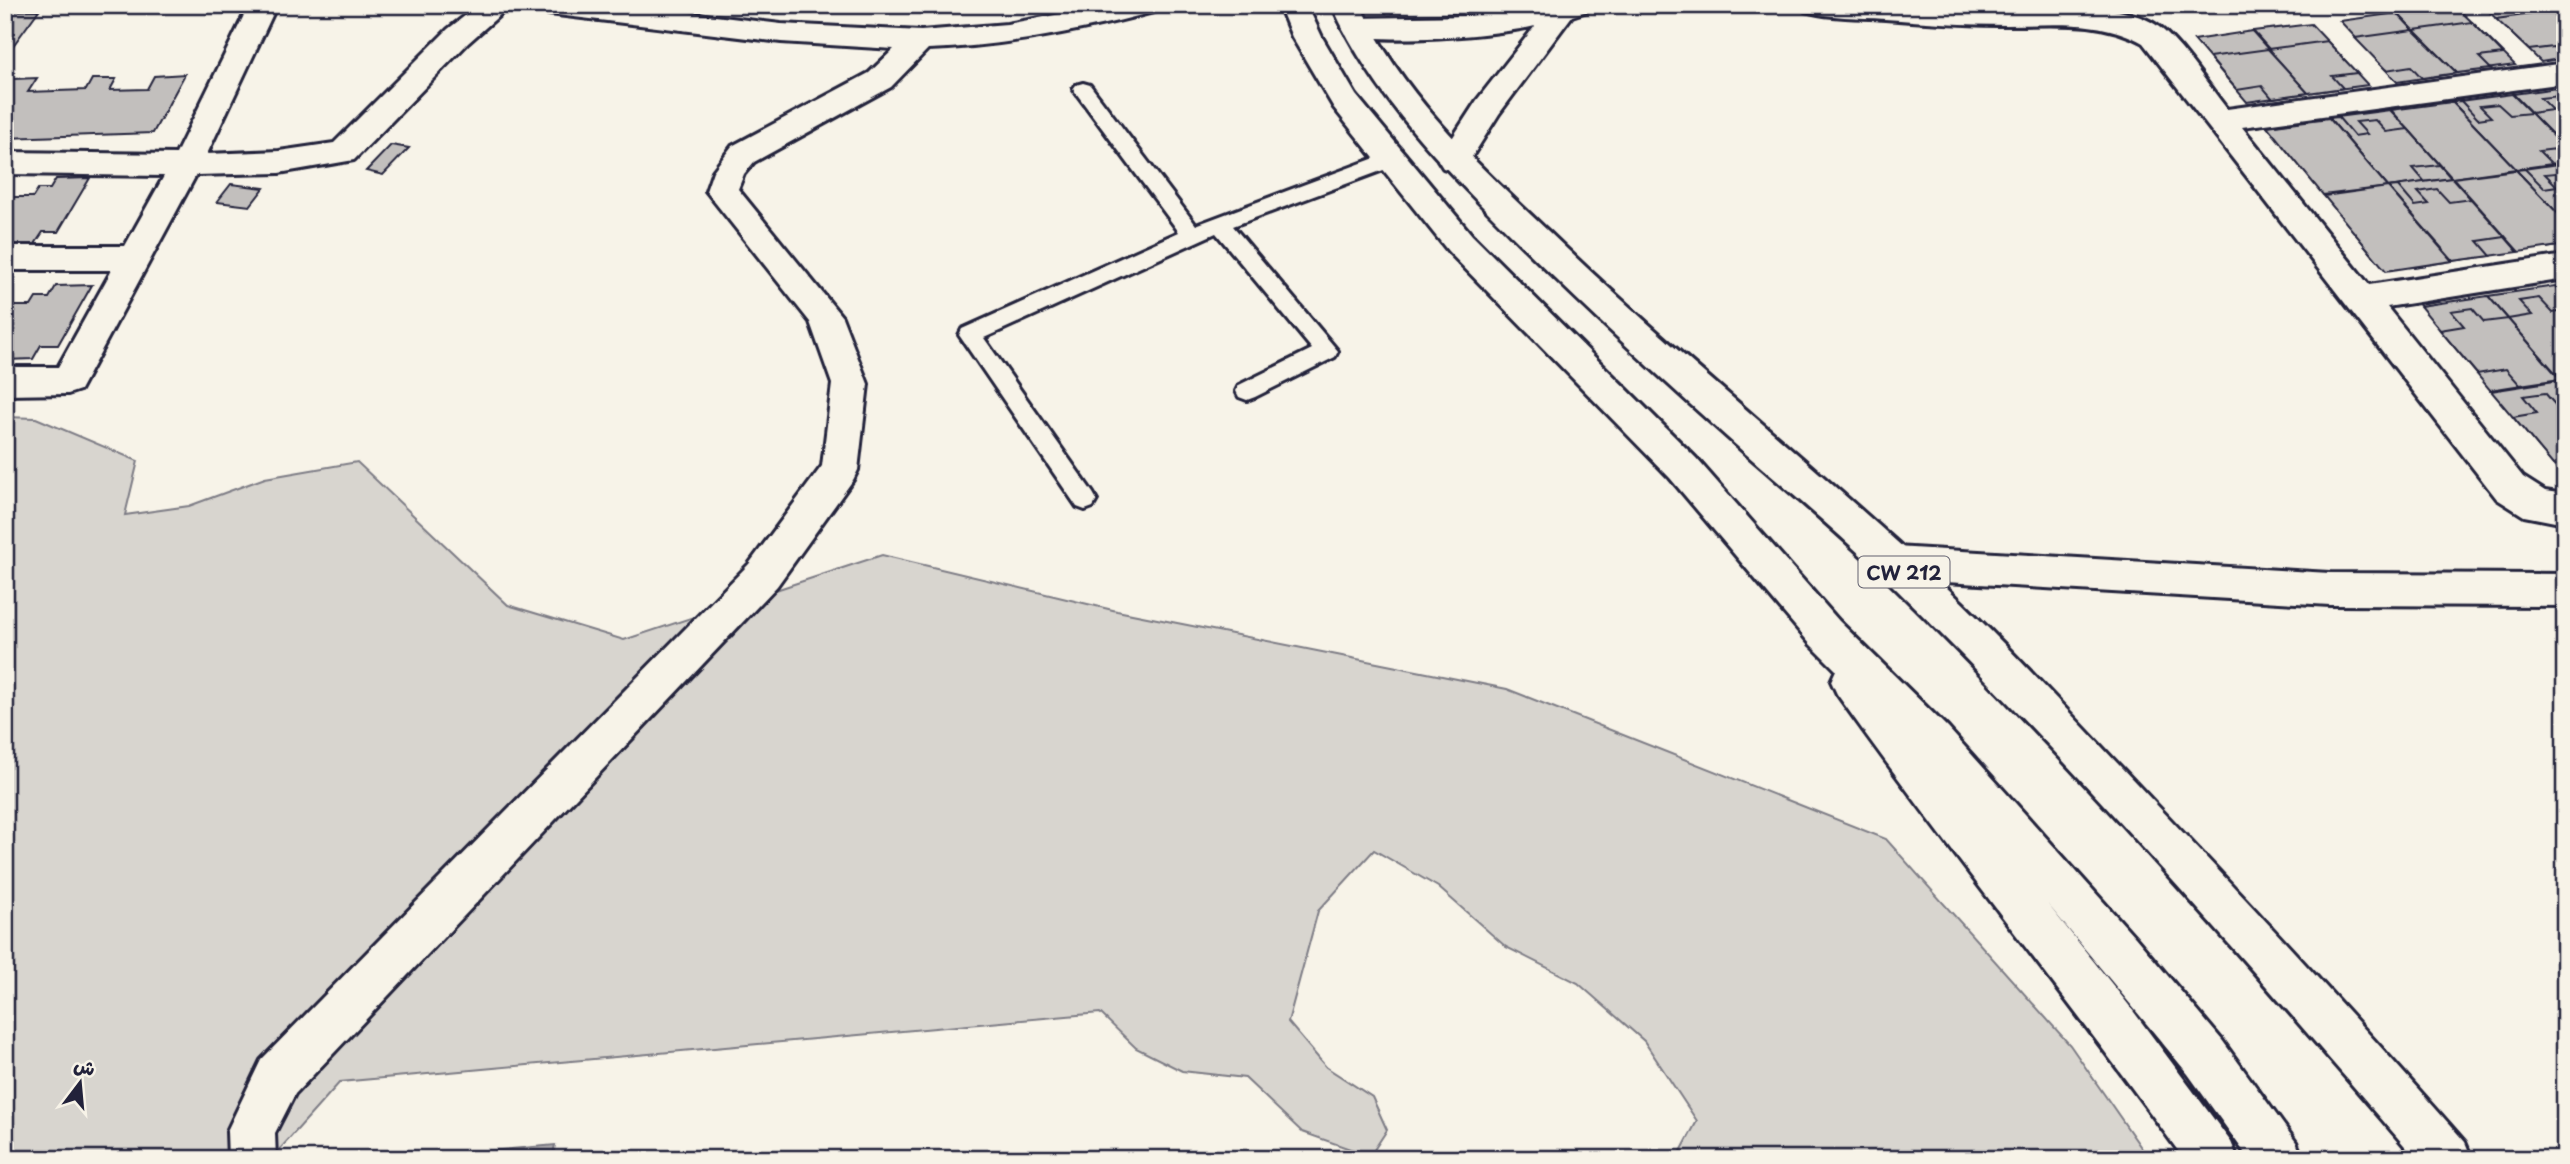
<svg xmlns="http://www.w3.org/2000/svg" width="2570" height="1164" viewBox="0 0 2570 1164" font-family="'Playpen Sans','Playpen Sans Arabic',sans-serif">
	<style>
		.green { fill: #d8d5cf; stroke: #7d7c85; stroke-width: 2 }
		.water { fill: #aeabad; stroke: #76747f; stroke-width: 2 }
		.building { fill: #c2bfbd; stroke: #22223b; stroke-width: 2 }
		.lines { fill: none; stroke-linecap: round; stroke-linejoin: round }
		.service-casing { stroke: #22223b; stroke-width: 6 }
		.minor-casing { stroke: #22223b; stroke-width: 6 }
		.trunk-casing { stroke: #22223b; stroke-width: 6 }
		.service { fill: #f7f3e8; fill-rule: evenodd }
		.minor { fill: #f7f3e8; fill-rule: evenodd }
		.trunk { fill: #f7f3e8; fill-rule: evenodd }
		.labels { text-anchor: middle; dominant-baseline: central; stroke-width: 7; stroke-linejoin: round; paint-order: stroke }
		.shield { fill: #f7f3e8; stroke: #62616f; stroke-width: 2 }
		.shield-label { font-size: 19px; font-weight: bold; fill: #22223b }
	</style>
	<rect width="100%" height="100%" fill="#f7f3e8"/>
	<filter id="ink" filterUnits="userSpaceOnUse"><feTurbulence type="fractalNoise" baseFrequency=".0143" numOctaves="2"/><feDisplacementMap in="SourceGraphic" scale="14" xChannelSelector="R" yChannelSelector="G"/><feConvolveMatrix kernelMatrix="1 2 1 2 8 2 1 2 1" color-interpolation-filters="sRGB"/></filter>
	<g filter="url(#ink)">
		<path class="green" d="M5 417 36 418 138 461 125 515 189 506 265 478 357 462 508 605 624 640 882 555 1117 611 1507 689 1886 839 2070 1045 2149 1159H1677L1697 1121 1644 1041 1578 983 1506 947 1438 887 1374 850 1318 911 1288 1022 1326 1067 1372 1097 1387 1130 1370 1156 1302 1132 1245 1078 1182 1071 1136 1048 1100 1013 340 1082 271 1159H5Z"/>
		<path class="water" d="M555 1145 552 1159H478L479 1152Z"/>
		<g class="building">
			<path d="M2454 5 2472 22 2515 65 2457 73 2397 13Z"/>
			<path d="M2482 5H2547L2565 22V58L2541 62Z"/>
			<path d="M2547 5H2565V21L2554 11Z"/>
			<path d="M39 10 7 54H5L6 11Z"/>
			<path d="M2553 11 2565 22V57L2553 47 2529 50 2496 19Z"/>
			<path d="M2397 13 2413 30 2457 73 2397 82 2340 21Z"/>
			<path d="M2472 22 2503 54 2479 57 2491 69 2457 73 2414 30Z"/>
			<path d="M2311 24 2327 41 2368 85 2308 93 2253 31Z"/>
			<path d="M2413 30 2457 73 2422 78 2411 66 2386 70 2355 38Z"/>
			<path d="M2252 31 2268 49 2308 93 2247 102 2194 40Z"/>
			<path d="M2327 41 2357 73 2332 76 2343 88 2308 93 2268 49Z"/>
			<path d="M2268 49 2308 93 2272 98 2262 86 2237 90 2209 57Z"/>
			<path d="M185 74 153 133 5 138V89L12 79 37 78 28 92 86 90 92 79H116L110 90 147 89 154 76Z"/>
			<path d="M2564 87H2565V147L2513 94Z"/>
			<path d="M2512 94 2565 147V162L2516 169 2452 102Z"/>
			<path d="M2559 96 2565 102V147L2531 113 2552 110 2540 98Z"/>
			<path d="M2461 101 2478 119 2491 117 2480 106 2498 104 2510 115 2531 113 2565 148 2539 151 2552 164 2516 169 2452 102Z"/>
			<path d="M2452 102 2516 169 2479 174 2467 161 2441 165 2409 129 2430 126 2419 114 2437 112 2448 123 2461 121 2443 103Z"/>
			<path d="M2452 102 2516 169 2452 178 2391 110Z"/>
			<path d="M2390 110 2408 129 2451 178 2388 187 2329 118Z"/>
			<path d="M2338 117 2354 136 2367 134 2356 122 2375 120 2386 132 2408 129 2440 165 2413 168 2425 182 2388 187 2329 118Z"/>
			<path d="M2329 118 2388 187 2351 192 2340 178 2313 182 2283 146 2305 143 2294 131 2313 128 2323 140 2336 138 2320 119Z"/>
			<path d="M2329 118 2388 187 2323 195 2267 126Z"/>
			<path d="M391 145 409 148 383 175 366 171Z"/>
			<path d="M2565 163V221L2516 170Z"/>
			<path d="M2525 169 2544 188 2557 186 2545 174 2565 172V221L2516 170Z"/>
			<path d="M2516 170 2565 221V245L2547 248 2534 234 2507 238 2472 199 2494 196 2482 183 2501 180 2513 193 2526 191 2507 171Z"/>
			<path d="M2516 170 2565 221V245L2519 252 2453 178Z"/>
			<path d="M90 178 58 232H43L35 244 5 245V197H33L38 189H50L56 179Z"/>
			<path d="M2452 178 2505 237 2518 252 2453 261 2388 187Z"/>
			<path d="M231 184 264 188 250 206 217 202Z"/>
			<path d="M2398 186 2415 206 2429 204 2418 192 2437 189 2449 202 2471 199 2505 237 2478 241 2491 256 2453 261 2388 187Z"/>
			<path d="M2388 187 2452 261 2414 267 2402 252 2374 257 2342 217 2364 214 2353 201 2373 198 2383 211 2396 209 2379 189Z"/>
			<path d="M2388 187 2452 261 2386 271 2324 196Z"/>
			<path d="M92 285 58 345H41L33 359 5 360V306H31L36 298H49L56 286Z"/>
			<path d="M2555 286 2565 297V379H2561L2488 296Z"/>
			<path d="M2488 296 2508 319 2560 379 2490 390 2420 306Z"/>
			<path d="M2539 298 2553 313 2565 311V379H2561L2508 319 2532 315 2519 301Z"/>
			<path d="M2472 308 2484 322 2508 319 2560 379 2520 385 2506 369 2477 374 2440 330 2464 326 2451 311Z"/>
			<path d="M2561 380 2565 384V479L2491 391Z"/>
			<path d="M2545 393 2558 408 2565 407V463L2553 465 2513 417 2537 413 2523 396Z"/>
		</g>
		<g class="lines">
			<g class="service-casing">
				<path id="service" d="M1083 83 1090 85 1196 225 1383 155 1390 153 1400 160 1397 165 1233 226 1338 351 1335 357 1255 397 1247 400 1239 397 1236 391 1239 385 1312 349 1216 233 984 338 1093 493 1097 500 1093 507 1085 510 1077 507 959 335 962 329 1179 232 1076 93 1073 89 1076 85Z"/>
			</g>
			<g class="minor-casing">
				<g id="minor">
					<path d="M249 5H277L207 154 279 151 334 143 448 29 479 5H511L468 43 354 160 279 173 196 175 80 390 68 394 5 395V367H58L112 270H5V246H125L164 176 5 174V152L176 154Z"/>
					<path d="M535 5H625L781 24 921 31 1007 24 1109 5H1161L1157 11C1082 31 1006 46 928 49L891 87 754 162 744 174 738 189 842 317 868 384 858 470 853 480 777 586 295 1094 275 1133 276 1159H228L227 1131 261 1060 749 564 822 466 832 384 810 322 706 191 713 171 732 146 869 73 894 49 781 42 549 14 539 11Z"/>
					<path d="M1547 5H1591L1587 11 1572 16 1499 114 1465 168 1454 171 1443 168 1438 160 1477 100 1535 26C1493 36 1385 44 1346 34L1342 27 1346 20 1356 18 1469 16Z"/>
					<path d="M1801 5 2075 6C2103 8 2143 11 2164 31 2188 53 2207 84 2227 109L2565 63V83L2242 127 2369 285 2565 255V279L2387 307 2523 477 2545 491 2565 494V524L2524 516 2497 499 2143 43C2100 19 2055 25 2007 25 1966 25 1925 22 1885 19 1858 17 1830 18 1805 11Z"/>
					<path d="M1895 547 2330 573 2565 574V606L2330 605 1895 579 1882 574 1876 563 1882 552Z"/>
				</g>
			</g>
			<g class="trunk-casing">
				<g id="trunk">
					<path d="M1279 5H1307L1322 37 1356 95 1472 235 1696 458 1839 621 1948 728 2135 937 2222 1040 2296 1142 2303 1159H2249L2188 1074 2046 902 2128 1004 2231 1142 2238 1159H2184C2071 1002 1949 852 1837 694L1831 681 1836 670 1811 645 1670 478 1448 251 1334 108 1292 37Z"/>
					<path d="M1332 5H1360C1402 95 1477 164 1548 231 1663 342 1787 442 1906 550 1987 622 2061 704 2136 783 2248 901 2358 1020 2465 1142L2472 1159H2416C2245 960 2071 760 1883 576 1839 533 1792 494 1746 454 1668 385 1592 315 1518 242 1447 171 1373 98 1332 5Z"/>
				</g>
			</g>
			<use href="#service" class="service"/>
			<use href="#minor" class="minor"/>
			<use href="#trunk" class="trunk"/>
		</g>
	</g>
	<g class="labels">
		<rect class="shield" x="1858.5" y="556.5" width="91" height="31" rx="5"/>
		<g class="shield-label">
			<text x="1904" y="572">CW 212</text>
		</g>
	</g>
	<rect width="2570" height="1164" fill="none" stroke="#f7f3e8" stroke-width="28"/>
	<rect x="14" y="14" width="2542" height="1136" fill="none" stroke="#22223b" stroke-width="2.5" filter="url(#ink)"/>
	<g transform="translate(80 1083) rotate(16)" stroke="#f7f3e8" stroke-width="5" paint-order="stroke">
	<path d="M0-5L12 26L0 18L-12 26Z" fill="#22223b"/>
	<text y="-10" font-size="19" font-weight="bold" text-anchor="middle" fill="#22223b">ش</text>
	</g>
</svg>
